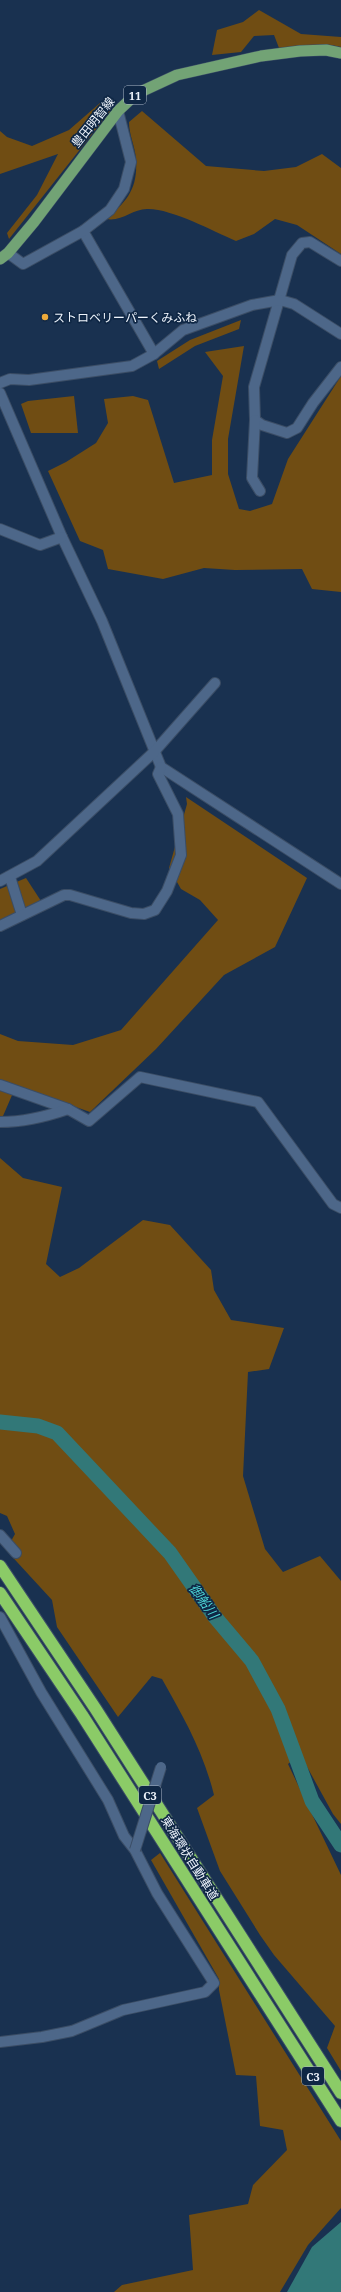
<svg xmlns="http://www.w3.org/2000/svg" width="341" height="2292" viewBox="0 0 341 2292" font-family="'Noto Serif','Noto Sans JP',serif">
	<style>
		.green { fill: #704d13 }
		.water { fill: #327878 }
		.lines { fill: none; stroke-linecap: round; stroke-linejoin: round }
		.river { stroke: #327878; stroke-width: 15 }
		.minor-casing { stroke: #3b4d65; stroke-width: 12 }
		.primary-casing { stroke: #3b4d65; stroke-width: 12 }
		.motorway-casing { stroke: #3b4d65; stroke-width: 14 }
		.minor { stroke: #4d6789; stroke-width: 10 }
		.primary { stroke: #72a375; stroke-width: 11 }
		.motorway { stroke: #8bcb67; stroke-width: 12 }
		.minor-bridge-casing { stroke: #3b4d65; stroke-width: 12; stroke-linecap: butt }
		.minor-bridge { stroke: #4d6789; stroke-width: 10 }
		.poi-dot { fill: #eca93a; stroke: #0f2745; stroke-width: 1.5 }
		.labels { text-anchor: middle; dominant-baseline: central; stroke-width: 3.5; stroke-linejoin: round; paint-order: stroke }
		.shield { fill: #0f2745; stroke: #abb6c5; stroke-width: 1 }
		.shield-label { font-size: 11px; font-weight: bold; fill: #eef4fc }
		.street-label { font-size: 12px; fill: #eef4fc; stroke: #0f2745 }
		.poi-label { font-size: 12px; fill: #eef4fc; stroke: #0f2745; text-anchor: start }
		.water-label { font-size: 13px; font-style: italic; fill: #4ed7d8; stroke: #0f2745 }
	</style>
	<rect width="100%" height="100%" fill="#193150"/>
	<g class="green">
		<path d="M259 10 301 34 341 37V47L331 45 279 48 274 35 254 36 241 52 212 55 217 30 243 22Z"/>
		<path d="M100 103 112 109 9 239 7 233 37 195 58 154 0 174V131L7 137 32 146 69 130Z"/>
		<path d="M142 111 206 166 264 171 296 167 322 154 341 168V254L297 225 275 219 254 234 236 241C213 231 170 208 147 209 132 209 122 222 106 219 127 201 138 189 136 159 135 146 129 135 129 122Z"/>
		<path d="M241 320 239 329 195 346 159 369 157 361 190 340Z"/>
		<path d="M244 346 228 439V474L239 509 250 511 272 504 288 459 341 376V592L312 589 302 569 235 570 204 568 163 579 108 569 103 550 80 541 48 471 66 462 96 443 108 423 104 399 133 396 148 400 174 483 212 475V440L223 376 205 352Z"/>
		<path d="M74 396 78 433H31L21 404 28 401Z"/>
		<path d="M186 797 307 878 275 947 224 975 156 1049 90 1112 16 1086 3 1116H0V1034L18 1041 73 1045 121 1030 218 920 200 900 181 889 169 868 187 804Z"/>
		<path d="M26 878 41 901 0 921V889Z"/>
		<path d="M0 1158 23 1178 62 1187 46 1264 60 1277 79 1268 143 1220 170 1225 211 1270 214 1290 231 1320 284 1328 269 1369 248 1372 243 1476 265 1549 283 1572 320 1556 341 1581V1824L333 1814 300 1754 288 1764 341 1875V2071L327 2048 335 2026 274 1955 260 1935 220 1871 197 1808 214 1795C203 1751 184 1718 162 1679L152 1676 118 1717 57 1627 52 1600 6 1550 15 1534 7 1516 0 1513Z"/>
		<path d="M160 1853 341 2141V2208L308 2245 280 2292H114L122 2285 193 2270 189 2215 248 2204 253 2185 287 2150 283 2130 260 2126 256 2076 236 2075 219 1990V1979L151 1860Z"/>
	</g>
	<path class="water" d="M341 2222V2292H287L312 2247Z"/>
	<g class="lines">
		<path class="river" d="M0 1422 38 1426 57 1433 170 1553 215 1617 252 1661 278 1709 312 1801 341 1845"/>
		<g class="minor-casing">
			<g id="minor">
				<path d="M83 231 154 354"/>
				<path d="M8 253 23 264 83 231 110 210 124 189 131 162 118 111"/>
				<path d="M341 261 310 242 302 243 292 255 254 387 255 420 262 425 287 433 297 428 313 403 341 367"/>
				<path d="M0 383 10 379 29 380 132 366 154 354 183 330 252 305 280 300 294 304 341 334"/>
				<path d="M0 393 62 537 102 621 161 767 341 884"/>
				<path d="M255 420 252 478 260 491"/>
				<path d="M0 529 40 545 62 537"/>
				<path d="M10 877 22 915"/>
				<path d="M0 881 37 861 154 752 215 683"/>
				<path d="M0 926 64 895H70L131 913 144 914 155 910 167 891 181 855 178 814 158 774 161 767"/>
				<path d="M0 1085 68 1109 89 1121 140 1077 258 1102 333 1204 341 1208"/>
				<path d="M0 1122C24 1122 45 1117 68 1109"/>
				<path d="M0 1535 16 1553"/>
				<path d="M0 1617 41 1692 108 1800 124 1836 135 1850 157 1893 214 1983 205 1992 123 2010 72 2031 42 2037 0 2042"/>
			</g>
		</g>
		<g class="primary-casing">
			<path id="primary" d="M0 259 8 253 34 222 118 111 136 94 177 75 261 56 300 51 326 50 341 53"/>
		</g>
		<g class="motorway-casing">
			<g id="motorway">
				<path d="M0 1566 95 1708 341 2093"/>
				<path d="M0 1593 82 1715 341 2121"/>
			</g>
		</g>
		<use href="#minor" class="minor"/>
		<use href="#primary" class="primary"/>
		<use href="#motorway" class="motorway"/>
		<g class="minor-bridge-casing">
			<path id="minor-bridge" d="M135 1850 161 1767"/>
		</g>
		<use href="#minor-bridge" class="minor-bridge"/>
	</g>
	<circle class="poi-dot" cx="45" cy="317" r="4"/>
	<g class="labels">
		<g class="shield">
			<rect x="124" y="86" width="22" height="18" rx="3"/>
			<rect x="139" y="1786" width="22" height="18" rx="3"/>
			<rect x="302" y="2067" width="22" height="18" rx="3"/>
		</g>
		<g class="shield-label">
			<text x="135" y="95">11</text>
			<text x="150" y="1795">C3</text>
			<text x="313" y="2076">C3</text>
		</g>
		<g class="street-label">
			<text transform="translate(93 122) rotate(-51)">豊田明智線</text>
			<text transform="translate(190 1858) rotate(58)">東海環状自動車道</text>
		</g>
		<g class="poi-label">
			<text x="53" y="317">ストロベリーパーくみふね</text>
		</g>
		<g class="water-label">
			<text transform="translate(204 1601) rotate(54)">御船川</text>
		</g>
	</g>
</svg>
